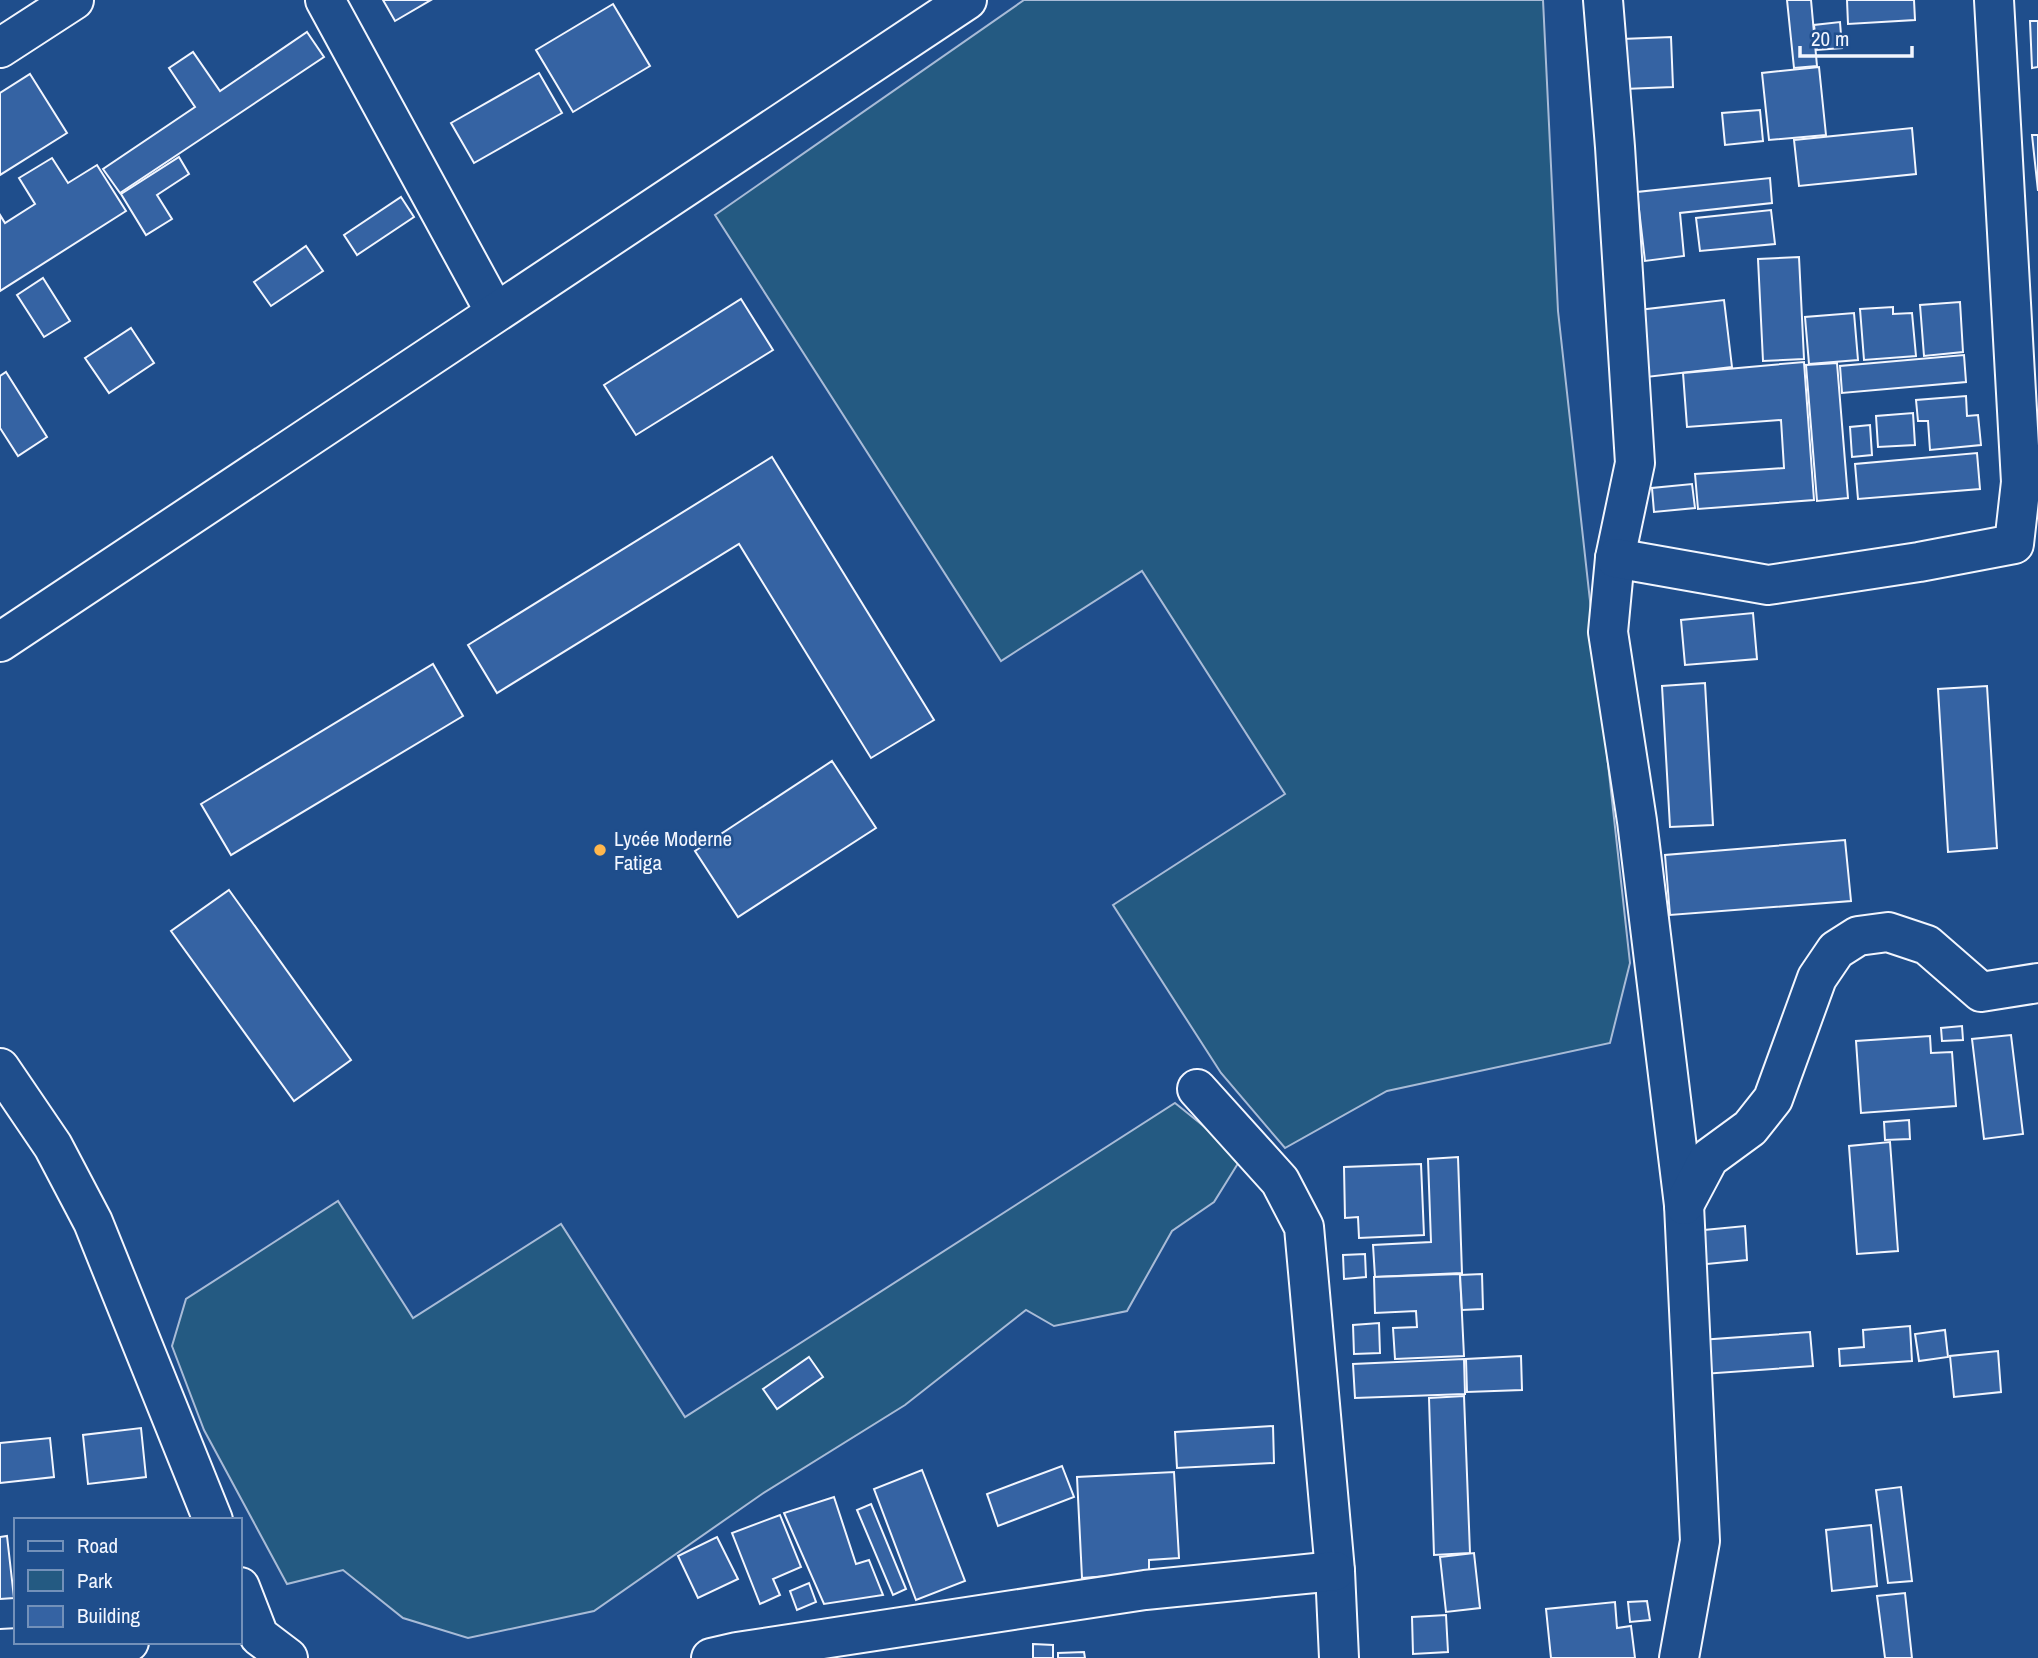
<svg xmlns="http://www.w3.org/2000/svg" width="2038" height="1658" viewBox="0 0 2038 1658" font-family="'Archivo Narrow',sans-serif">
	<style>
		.green { fill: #245a82; stroke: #a8bbd7; stroke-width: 2 }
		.building { fill: #3563a3; stroke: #f2f6ff; stroke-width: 2 }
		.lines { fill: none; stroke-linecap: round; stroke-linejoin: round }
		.minor-casing { stroke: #f2f6ff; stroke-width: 42 }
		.minor { stroke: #1f4e8c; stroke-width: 38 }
		.poi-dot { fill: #ffb74d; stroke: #1f4e8c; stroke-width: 2.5 }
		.labels { text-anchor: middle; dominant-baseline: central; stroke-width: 5; stroke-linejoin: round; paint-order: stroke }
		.poi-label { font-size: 21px; fill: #f2f6ff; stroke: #1f4e8c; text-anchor: start }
	</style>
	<rect width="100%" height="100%" fill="#1f4e8c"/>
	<g class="green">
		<path d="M1024 0H1543L1558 311 1630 963 1610 1043 1387 1091 1285 1148 1221 1073 1113 905 1285 794 1142 571 1001 661 715 215Z"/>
		<path d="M1175 1103 1242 1157 1214 1202 1172 1231 1127 1311 1054 1326 1026 1310 905 1405 762 1494 594 1611 468 1638 403 1618 343 1570 287 1584 204 1430 172 1346 186 1299 338 1201 413 1318 561 1224 685 1417Z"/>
	</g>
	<g class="building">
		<path d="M383 0H431L395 21Z"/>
		<path d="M1787 0H1811L1817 66 1794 68Z"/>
		<path d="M1847 0H1914L1915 20 1848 24Z"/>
		<path d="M613 4 650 66 573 112 536 50Z"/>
		<path d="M2030 21H2038V67L2032 68Z"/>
		<path d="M1840 22 1842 48 1817 50 1814 25Z"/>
		<path d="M307 32 324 57 120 193 103 169 195 107 169 68 193 52 220 91Z"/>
		<path d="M1671 37 1673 87 1624 89 1622 39Z"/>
		<path d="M1819 67 1826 135 1769 140 1762 73Z"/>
		<path d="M539 73 562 113 474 163 451 123Z"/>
		<path d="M30 74 67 133 0 175V93Z"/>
		<path d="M1760 110 1763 141 1725 145 1722 113Z"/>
		<path d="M1912 128 1916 174 1799 186 1794 140Z"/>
		<path d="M2032 135H2038V191Z"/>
		<path d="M179 157 189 174 157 195 172 219 146 235 121 194Z"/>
		<path d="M52 158 68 183 97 165 126 211 0 291V215L5 223 35 204 19 178Z"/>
		<path d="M1770 178 1772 203 1680 213 1684 256 1645 261 1637 192Z"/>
		<path d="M401 197 414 217 357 255 344 235Z"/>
		<path d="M1771 210 1775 244 1700 251 1696 218Z"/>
		<path d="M306 246 323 271 271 306 254 282Z"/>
		<path d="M1799 257 1804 359 1763 361 1758 259Z"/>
		<path d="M43 278 70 321 44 337 17 295Z"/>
		<path d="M741 299 773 350 636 435 604 385Z"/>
		<path d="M1724 300 1732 367 1638 378 1630 311Z"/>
		<path d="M1960 302 1963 352 1924 356 1920 305Z"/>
		<path d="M1893 307V314L1912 313 1916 356 1864 360 1860 309Z"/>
		<path d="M1854 313 1858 360 1809 364 1805 317Z"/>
		<path d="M131 328 154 363 109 393 85 358Z"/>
		<path d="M1964 355 1966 382 1842 393 1840 366Z"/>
		<path d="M1804 362 1814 500 1698 509 1695 474 1784 468 1781 420 1687 427 1683 373Z"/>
		<path d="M1837 363 1848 498 1817 501 1806 365Z"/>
		<path d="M6 372 47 437 18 456 0 428V376Z"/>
		<path d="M1966 396 1967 416 1978 415 1981 445 1930 450 1928 421H1918L1916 400Z"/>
		<path d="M1913 413 1915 445 1878 447 1876 416Z"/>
		<path d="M1870 425 1872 455 1852 457 1850 427Z"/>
		<path d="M1977 453 1980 489 1858 499 1855 464Z"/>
		<path d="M772 457 934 720 871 758 739 544 497 693 468 645Z"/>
		<path d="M1692 484 1695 508 1654 512 1652 488Z"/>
		<path d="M1753 613 1757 659 1685 665 1681 620Z"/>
		<path d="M433 664 463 716 231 855 201 804Z"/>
		<path d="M1705 683 1713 825 1670 827 1662 686Z"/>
		<path d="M1987 686 1997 848 1948 852 1938 689Z"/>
		<path d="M832 761 876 828 738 917 695 851Z"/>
		<path d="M1845 840 1851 901 1670 915 1665 855Z"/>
		<path d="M229 890 351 1060 294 1101 171 931Z"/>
		<path d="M1962 1026 1963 1040 1942 1041 1941 1028Z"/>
		<path d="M2011 1035 2023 1134 1984 1139 1972 1039Z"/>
		<path d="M1930 1036 1931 1053 1952 1052 1956 1106 1861 1113 1856 1041Z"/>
		<path d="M1909 1120 1910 1139 1885 1140 1884 1122Z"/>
		<path d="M1890 1142 1898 1251 1857 1254 1849 1146Z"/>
		<path d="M1458 1157 1462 1273 1375 1277 1373 1245 1431 1242 1428 1159Z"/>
		<path d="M1421 1164 1424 1235 1359 1238 1358 1217 1345 1218 1344 1167Z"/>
		<path d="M1745 1226 1747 1260 1697 1265 1694 1231Z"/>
		<path d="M1365 1254 1366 1277 1344 1279 1343 1255Z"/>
		<path d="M1460 1274 1464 1356 1395 1359 1393 1328 1417 1327 1416 1311 1375 1313 1374 1277Z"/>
		<path d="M1482 1274 1483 1309 1462 1310 1460 1275Z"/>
		<path d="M1379 1323 1380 1353 1354 1354 1353 1325Z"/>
		<path d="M1910 1326 1912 1361 1840 1366 1839 1349 1864 1347 1863 1330Z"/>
		<path d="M1945 1330 1948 1357 1919 1361 1915 1334Z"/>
		<path d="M1810 1332 1813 1366 1703 1374 1700 1340Z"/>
		<path d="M1998 1351 2001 1392 1954 1397 1950 1356Z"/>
		<path d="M1521 1356 1522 1390 1467 1392 1466 1359Z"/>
		<path d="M809 1357 823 1377 777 1409 763 1389Z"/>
		<path d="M1464 1359 1465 1394 1355 1398 1353 1364Z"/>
		<path d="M1464 1396 1470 1553 1434 1555 1429 1398Z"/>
		<path d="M1273 1426 1274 1463 1177 1468 1175 1432Z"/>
		<path d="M141 1428 146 1477 88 1484 83 1435Z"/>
		<path d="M50 1438 54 1477 0 1483V1443Z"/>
		<path d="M1062 1466 1074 1497 998 1526 987 1494Z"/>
		<path d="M922 1470 965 1581 916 1600 874 1489Z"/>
		<path d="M1174 1472 1179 1558 1149 1560V1573L1082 1578 1077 1477Z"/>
		<path d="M1901 1487 1912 1581 1888 1583 1876 1490Z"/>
		<path d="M834 1497 856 1564 869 1560 883 1595 824 1604 784 1513Z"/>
		<path d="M871 1504 906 1589 893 1595 857 1510Z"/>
		<path d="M780 1515 801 1567 773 1579 780 1595 760 1604 732 1533Z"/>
		<path d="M1871 1525 1877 1586 1832 1591 1826 1530Z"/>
		<path d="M7 1536 14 1598 0 1599V1537Z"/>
		<path d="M717 1537 738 1579 698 1598 678 1556Z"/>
		<path d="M1474 1553 1480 1608 1446 1612 1440 1557Z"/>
		<path d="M809 1583 816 1602 797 1610 790 1591Z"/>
		<path d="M1905 1593 1912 1658H1885L1877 1596Z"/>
		<path d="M1647 1601 1650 1620 1630 1622 1628 1602Z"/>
		<path d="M1615 1602 1617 1628 1631 1626 1635 1658H1551L1546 1609Z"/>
		<path d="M1446 1615 1448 1652 1413 1654 1412 1617Z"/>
		<path d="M1033 1644 1053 1645V1658H1033Z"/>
		<path d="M1084 1652 1085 1658H1058V1653Z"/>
	</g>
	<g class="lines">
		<g class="minor-casing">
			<g id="minor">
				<path d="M325 0 495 312"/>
				<path d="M1603 0 1615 147 1635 463 1615 558 1608 632 1637 821 1684 1205 1700 1541 1679 1658"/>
				<path d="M0 48 74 0"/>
				<path d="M1615 558 1768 585 1919 562 2014 544 2021 482 1994 0"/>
				<path d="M0 642 967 0"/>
				<path d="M0 1068 53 1146 93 1222 213 1520"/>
				<path d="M1197 1089 1280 1181 1304 1227 1335 1571 1339 1658"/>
				<path d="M1684 1205 1709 1158 1750 1128 1773 1099 1817 978 1836 950 1858 936 1888 932 1927 945 1981 992 2038 983"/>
				<path d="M240 1587 259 1636 288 1658"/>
				<path d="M0 1649 129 1642"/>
				<path d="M711 1658 737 1652 1145 1590 1335 1571"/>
			</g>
		</g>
		<use href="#minor" class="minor"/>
	</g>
	<circle class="poi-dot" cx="600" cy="850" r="7"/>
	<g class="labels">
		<g class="poi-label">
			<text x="614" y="838">Lycée Moderne<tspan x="614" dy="24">Fatiga</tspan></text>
		</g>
	</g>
	<rect x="14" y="1518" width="228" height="126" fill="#1f4e8c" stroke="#7391ba" stroke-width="2"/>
	<rect x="28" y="1541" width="35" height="10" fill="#1f4e8c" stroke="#7391ba" stroke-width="2"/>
	<text x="77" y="1553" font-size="21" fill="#f2f6ff">Road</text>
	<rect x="28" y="1570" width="35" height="21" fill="#245a82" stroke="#7391ba" stroke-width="2"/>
	<text x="77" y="1588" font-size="21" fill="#f2f6ff">Park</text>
	<rect x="28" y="1606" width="35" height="21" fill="#3563a3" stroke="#7391ba" stroke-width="2"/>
	<text x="77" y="1623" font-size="21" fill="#f2f6ff">Building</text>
	<path d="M1800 46v10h112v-10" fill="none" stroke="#f2f6ff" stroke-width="3.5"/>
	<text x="1811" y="46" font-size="21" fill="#f2f6ff" stroke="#1f4e8c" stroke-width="5" paint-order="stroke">20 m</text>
</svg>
